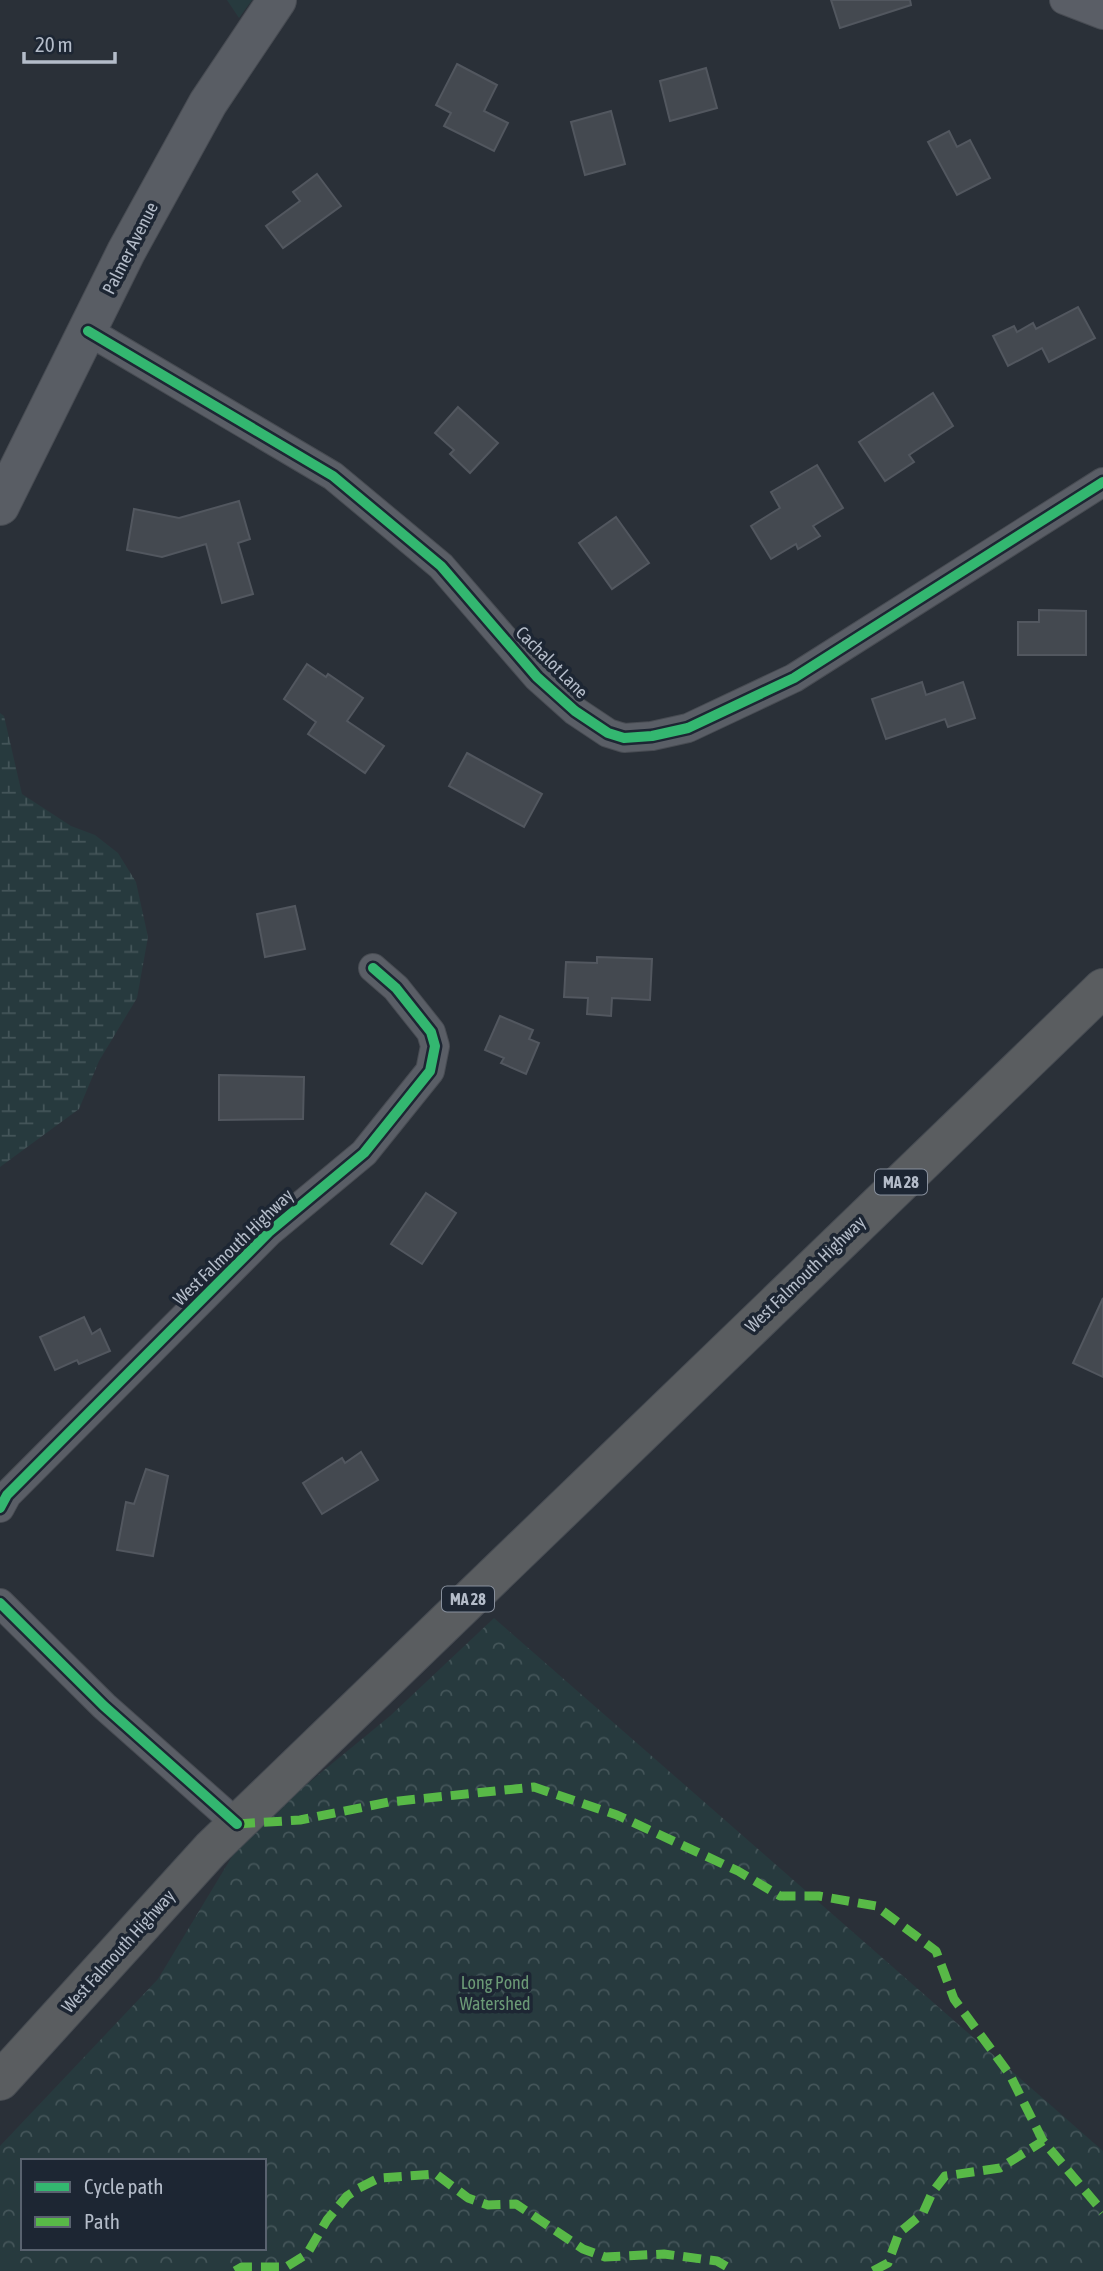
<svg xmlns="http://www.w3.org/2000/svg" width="1103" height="2271" viewBox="0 0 1103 2271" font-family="'Asap Condensed',sans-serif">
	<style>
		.wetland { fill: url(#wetland-marsh) }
		.park { fill: url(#park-crowns); fill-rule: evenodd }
		.building { fill: #444950; stroke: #52575f; stroke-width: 2 }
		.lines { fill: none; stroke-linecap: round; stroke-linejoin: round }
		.street-casing { stroke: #484c53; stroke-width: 30 }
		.secondary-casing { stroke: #484c53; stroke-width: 40 }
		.highway-casing { stroke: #474c53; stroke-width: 40 }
		.street { stroke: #5a5e66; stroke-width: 28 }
		.secondary { stroke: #595d64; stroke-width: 38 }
		.highway { stroke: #5a5d60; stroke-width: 38 }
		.quiet { stroke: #58b947; stroke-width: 9; stroke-dasharray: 18 9; stroke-linecap: butt }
		.cycleway-casing { stroke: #1d2633; stroke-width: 15 }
		.cycleway { stroke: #33b770; stroke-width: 10 }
		.labels { text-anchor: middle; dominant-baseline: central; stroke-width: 7; stroke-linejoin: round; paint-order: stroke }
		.shield { fill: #1d2633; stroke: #878f9c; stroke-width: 2 }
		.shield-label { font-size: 16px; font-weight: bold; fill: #b4bcc9 }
		.street-label { font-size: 18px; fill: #b4bcc9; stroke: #1d2633 }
		.park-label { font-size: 18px; fill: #6b9a76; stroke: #1d2633 }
	</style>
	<defs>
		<pattern id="wetland-marsh" width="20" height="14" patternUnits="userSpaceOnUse" patternTransform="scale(1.75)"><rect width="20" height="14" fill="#273a3e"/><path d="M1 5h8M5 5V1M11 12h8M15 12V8" fill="none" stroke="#445559"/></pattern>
		<pattern id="park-crowns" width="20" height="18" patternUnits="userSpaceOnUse" patternTransform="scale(1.75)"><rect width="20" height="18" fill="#273a3e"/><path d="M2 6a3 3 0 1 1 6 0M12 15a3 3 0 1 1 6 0" fill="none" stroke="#445559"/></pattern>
	</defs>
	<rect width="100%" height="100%" fill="#2a3038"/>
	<path class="wetland" d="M0 713 4 716 22 794 71 826 95 835 118 853 136 882 148 937 137 998 99 1061 79 1109 0 1167Z"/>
	<g class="park">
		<path d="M227 0H252L239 18Z"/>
		<path d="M494 1618 1103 2151V2271H0V2146L158 1979 245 1835 390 1716ZM23 2161H264V2248H23Z"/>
	</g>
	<g class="building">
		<path d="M831 0H910L911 5 840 28Z"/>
		<path d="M457 64 497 85 484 111 508 123 494 151 444 126 451 113 436 105Z"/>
		<path d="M706 68 717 108 670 121 660 81Z"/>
		<path d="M611 111 625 164 585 175 571 122Z"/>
		<path d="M949 131 957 147 970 140 990 178 957 195 928 142Z"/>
		<path d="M317 174 341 206 283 248 266 226 300 201 293 192Z"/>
		<path d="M1078 307 1095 338 1049 362 1042 348 1008 366 993 336 1014 326 1017 332 1033 323 1036 329Z"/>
		<path d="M933 393 953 426 909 455 914 462 885 481 859 442Z"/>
		<path d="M458 407 498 443 470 473 450 454 454 450 435 433Z"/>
		<path d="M817 465 843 508 813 526 820 536 798 549 796 544 771 559 751 526 780 508 771 492Z"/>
		<path d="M239 501 250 539 238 543 253 594 222 603 206 544 162 557 127 550 134 509 179 518Z"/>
		<path d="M616 517 649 563 612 589 579 543Z"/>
		<path d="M1039 610 1086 611V655H1018V622H1039Z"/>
		<path d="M307 664 326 677 328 674 363 698 347 721 384 746 365 773 308 734 316 722 284 699Z"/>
		<path d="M922 682 926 695 963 682 975 718 948 727 945 719 886 739 872 699Z"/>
		<path d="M467 753 542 794 524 827 449 786Z"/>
		<path d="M295 906 305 949 265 957 257 914Z"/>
		<path d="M597 957 652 959 650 1000 612 998 611 1016 587 1014 588 998 564 997 566 962 597 963Z"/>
		<path d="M500 1016 533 1030 529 1039 539 1043 526 1074 501 1063 504 1058 485 1050Z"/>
		<path d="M219 1075 304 1077 303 1119 219 1120Z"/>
		<path d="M426 1193 456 1213 422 1264 391 1244Z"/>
		<path d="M1103 1298V1377L1073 1363Z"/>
		<path d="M84 1317 92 1334 100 1329 110 1351 79 1364 77 1360 55 1370 40 1337Z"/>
		<path d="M361 1452 378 1480 322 1514 303 1483 342 1458 345 1463Z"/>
		<path d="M146 1469 168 1476 153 1556 117 1550 126 1502 134 1504Z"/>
	</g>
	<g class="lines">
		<g class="street-casing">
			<g id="street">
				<path d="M1064 0 1103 15"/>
				<path d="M88 331 333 476 441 566 537 677 575 711 608 733 624 738 652 736 688 728 794 678 1103 482"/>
				<path d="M0 1508 7 1495 269 1232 364 1153 430 1071 435 1046 431 1032 396 988 373 968"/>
				<path d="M0 1603 104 1706 237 1824"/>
			</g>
		</g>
		<g class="secondary-casing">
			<path id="secondary" d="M0 506 126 252 208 103 277 0"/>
		</g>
		<g class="highway-casing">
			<path id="highway" d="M0 2081 211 1849 1103 988"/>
		</g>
		<use href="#street" class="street"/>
		<use href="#secondary" class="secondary"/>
		<use href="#highway" class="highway"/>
		<g class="quiet">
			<path d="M237 1824 300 1820 389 1802 534 1787 617 1815 738 1871 780 1896H819L876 1906 936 1951 954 1999 1010 2075 1043 2141 1103 2212"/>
			<path d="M235 2271 242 2267H286L307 2254 327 2220 347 2196 359 2188 379 2178 436 2174 468 2198 488 2205 516 2204 583 2249 605 2257 664 2254 717 2261 734 2271"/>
			<path d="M873 2271 888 2263 899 2233 923 2213 932 2193 945 2176 1000 2168 1043 2141"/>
		</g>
		<g class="cycleway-casing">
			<g id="cycleway">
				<path d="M88 331 333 476 441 566 537 677 575 711 608 733 624 738 652 736 688 728 794 678 1103 482"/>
				<path d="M0 1508 7 1495 269 1232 364 1153 430 1071 435 1046 431 1032 396 988 373 968"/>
				<path d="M0 1603 104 1706 237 1824"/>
			</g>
		</g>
		<use href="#cycleway" class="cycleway"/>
	</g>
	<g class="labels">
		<g class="shield">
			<rect x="875" y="1169.5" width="52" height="25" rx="5"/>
			<rect x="442" y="1586.5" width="52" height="25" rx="5"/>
		</g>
		<g class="shield-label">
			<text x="901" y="1182">MA 28</text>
			<text x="468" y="1599">MA 28</text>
		</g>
		<g class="street-label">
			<text transform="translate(130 248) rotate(-63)">Palmer Avenue</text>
			<text transform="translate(552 662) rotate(45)">Cachalot Lane</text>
			<text transform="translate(233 1247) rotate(-44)">West Falmouth Highway</text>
			<text transform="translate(805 1274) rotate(-44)">West Falmouth Highway</text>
			<text transform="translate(118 1951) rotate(-48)">West Falmouth Highway</text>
		</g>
		<g class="park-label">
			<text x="495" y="1982">Long Pond<tspan x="495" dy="21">Watershed</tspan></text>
		</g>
	</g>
	<rect x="21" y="2159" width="245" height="91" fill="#1d2633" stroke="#59626f" stroke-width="2"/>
	<rect x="35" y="2182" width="35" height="10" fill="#33b770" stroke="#59626f" stroke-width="2"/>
	<text x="84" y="2194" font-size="21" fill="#b4bcc9">Cycle path</text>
	<rect x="35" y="2217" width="35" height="10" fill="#58b947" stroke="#59626f" stroke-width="2"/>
	<text x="84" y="2229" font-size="21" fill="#b4bcc9">Path</text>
	<path d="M24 52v10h91v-10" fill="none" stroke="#b4bcc9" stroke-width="3.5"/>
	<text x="35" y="52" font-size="21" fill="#b4bcc9" stroke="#1d2633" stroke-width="5" paint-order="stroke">20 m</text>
</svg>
